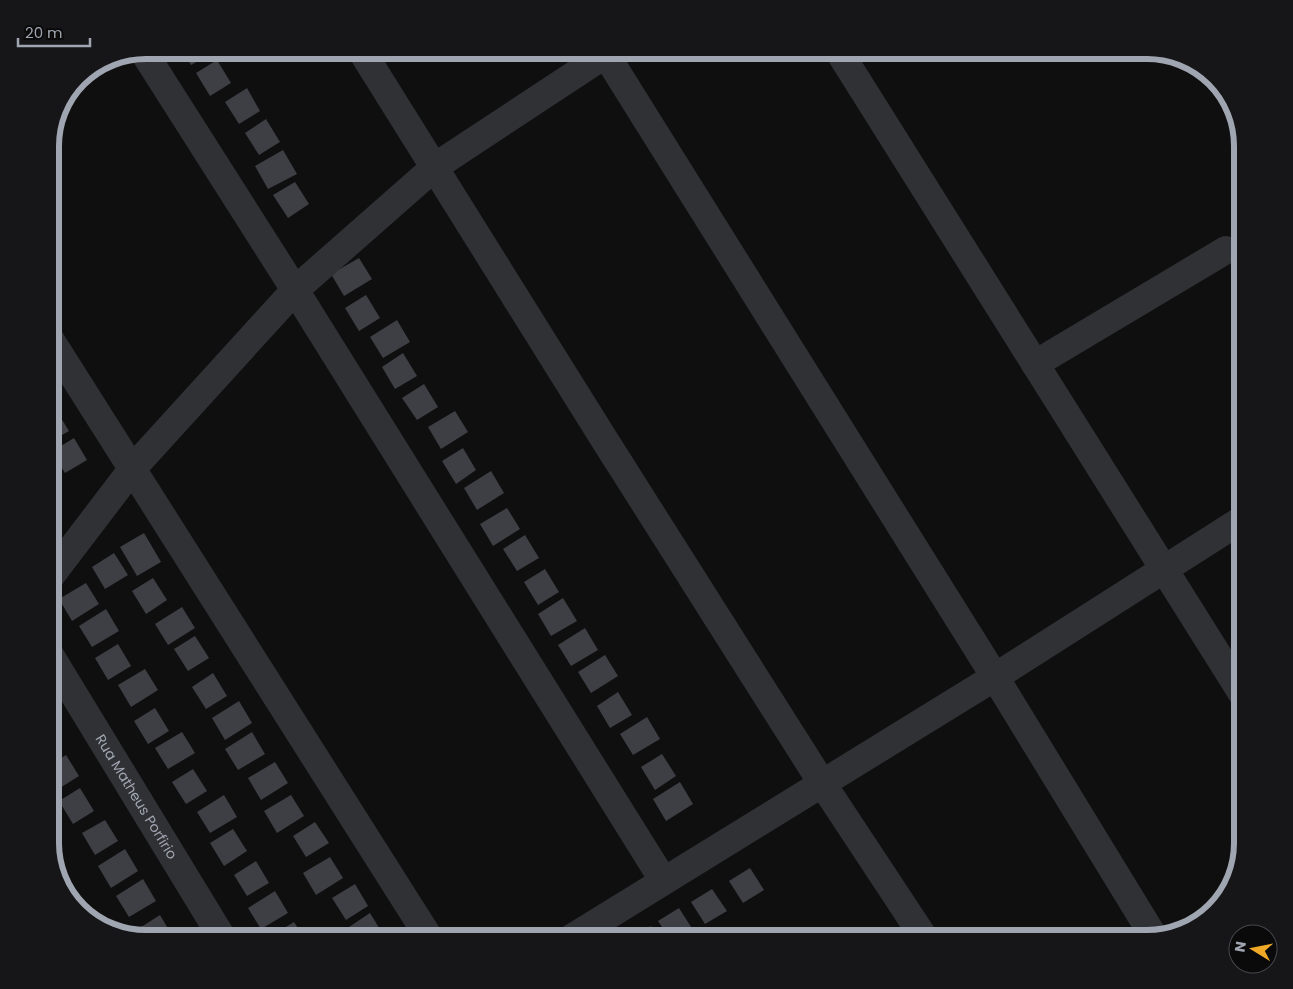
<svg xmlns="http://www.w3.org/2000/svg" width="1293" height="989" viewBox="0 0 1293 989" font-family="Poppins,sans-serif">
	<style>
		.building { fill: #3e3f44 }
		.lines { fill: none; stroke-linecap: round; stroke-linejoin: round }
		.minor { stroke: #303135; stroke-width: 28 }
		.labels { text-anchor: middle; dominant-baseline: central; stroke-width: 4; stroke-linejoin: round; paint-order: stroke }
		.street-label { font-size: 14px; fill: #a0a6b1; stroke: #0a0a0b }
		.rim { fill: none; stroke: #a0a6b1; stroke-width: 6 }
	</style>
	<rect width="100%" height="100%" fill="#0f0f10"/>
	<g class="building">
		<path d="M182 50H218L191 65Z"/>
		<path d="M217 60 231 83 210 96 196 73Z"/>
		<path d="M247 88 260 111 239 124 225 102Z"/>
		<path d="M266 119 280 142 259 155 245 133Z"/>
		<path d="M283 150 297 174 268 189 255 166Z"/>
		<path d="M295 182 309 204 288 218 273 195Z"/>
		<path d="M359 258 372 279 344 296 331 274Z"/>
		<path d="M366 295 380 318 359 331 345 308Z"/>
		<path d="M397 320 410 342 383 358 370 337Z"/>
		<path d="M403 353 417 376 395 389 382 367Z"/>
		<path d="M424 384 438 407 417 420 402 398Z"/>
		<path d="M56 410 69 431 50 442V413Z"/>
		<path d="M455 411 468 432 441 449 428 427Z"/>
		<path d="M74 438 87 460 65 473 51 452Z"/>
		<path d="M463 448 476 470 456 484 442 461Z"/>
		<path d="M491 471 504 493 477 510 464 488Z"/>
		<path d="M507 508 520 529 493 546 480 524Z"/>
		<path d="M144 533 161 562 137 576 120 547Z"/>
		<path d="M525 535 539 558 517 571 503 549Z"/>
		<path d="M114 553 128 575 105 589 92 567Z"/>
		<path d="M545 569 559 592 538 605 524 582Z"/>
		<path d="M153 578 167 600 146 614 132 591Z"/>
		<path d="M86 583 99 604 72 621 59 599Z"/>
		<path d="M563 598 577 621 551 636 538 614Z"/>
		<path d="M182 607 195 628 168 645 155 624Z"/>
		<path d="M106 609 119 631 92 647 79 626Z"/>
		<path d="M585 628 598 650 571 666 558 645Z"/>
		<path d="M195 636 209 658 188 671 174 649Z"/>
		<path d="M118 644 131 666 108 680 95 658Z"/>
		<path d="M605 655 618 676 591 693 578 672Z"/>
		<path d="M145 669 158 690 131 707 118 685Z"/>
		<path d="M213 673 227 696 206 709 192 687Z"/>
		<path d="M618 692 632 715 610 728 597 706Z"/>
		<path d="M239 701 252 723 225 740 212 718Z"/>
		<path d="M155 708 169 731 148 744 134 721Z"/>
		<path d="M647 717 660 739 633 755 620 734Z"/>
		<path d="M182 732 195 753 168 769 155 748Z"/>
		<path d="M252 732 265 754 238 770 225 749Z"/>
		<path d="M50 739 57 751 50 756Z"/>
		<path d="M662 754 676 776 655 790 641 767Z"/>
		<path d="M66 755 79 776 52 793 50 789V765Z"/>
		<path d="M275 762 288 783 261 800 248 778Z"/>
		<path d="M193 769 207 791 186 804 172 782Z"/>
		<path d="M680 782 693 804 666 821 653 799Z"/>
		<path d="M80 788 94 811 73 824 59 801Z"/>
		<path d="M224 795 237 817 210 833 197 812Z"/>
		<path d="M291 795 304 816 277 833 264 811Z"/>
		<path d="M105 820 118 841 95 855 82 833Z"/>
		<path d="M315 822 329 843 306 857 293 836Z"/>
		<path d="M233 829 247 851 224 866 210 843Z"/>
		<path d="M125 849 138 871 111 888 98 866Z"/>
		<path d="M330 857 343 878 316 895 303 873Z"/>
		<path d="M256 861 269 883 247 896 234 875Z"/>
		<path d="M750 868 764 890 743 903 729 881Z"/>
		<path d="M143 879 156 901 129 917 116 896Z"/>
		<path d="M67 883 80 905 77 907 61 887Z"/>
		<path d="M355 884 368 906 346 920 332 898Z"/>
		<path d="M712 889 727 911 705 924 691 902Z"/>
		<path d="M275 891 288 913 261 929 248 908Z"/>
		<path d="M679 908 693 930 679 939H670L658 921Z"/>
		<path d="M370 913 384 936 379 939H356L349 927Z"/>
		<path d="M160 915 173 937 169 939 143 938 138 929Z"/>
		<path d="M294 922 305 939H266Z"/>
		<path d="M651 926 659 939H629Z"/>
	</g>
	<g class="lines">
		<g class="minor">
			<path d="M361 50 604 439 822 783 925 939"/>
			<path d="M603 50 995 677 1154 937"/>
			<path d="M838 50 1243 695"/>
			<path d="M143 51 295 290 663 880"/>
			<path d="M50 339 430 939"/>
			<path d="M1035 364 1226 250"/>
			<path d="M50 577 133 468 295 290 436 166 612 50"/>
			<path id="s1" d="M50 655 223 939"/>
			<path d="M570 939 995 677 1243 519"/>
		</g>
	</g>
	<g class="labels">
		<g class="street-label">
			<text stroke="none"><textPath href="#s1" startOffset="166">Rua Matheus Porfirio</textPath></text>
		</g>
	</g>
	<path d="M0 0H1293V989H0ZM146 59H1147A87 87 0 0 1 1234 146V843A87 87 0 0 1 1147 930H146A87 87 0 0 1 59 843V146A87 87 0 0 1 146 59Z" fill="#161618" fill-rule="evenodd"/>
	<path class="rim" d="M146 59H1147A87 87 0 0 1 1234 146V843A87 87 0 0 1 1147 930H146A87 87 0 0 1 59 843V146A87 87 0 0 1 146 59Z"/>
	<g transform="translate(1253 949) rotate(280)"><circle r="24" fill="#0a0a0b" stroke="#46484d"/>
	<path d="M0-4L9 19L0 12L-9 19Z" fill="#f0a927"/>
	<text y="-8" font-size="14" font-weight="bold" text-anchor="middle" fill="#a0a6b1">N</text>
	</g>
	<path d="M18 38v8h72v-8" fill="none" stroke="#a0a6b1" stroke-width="2.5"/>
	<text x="25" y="38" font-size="15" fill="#a0a6b1" stroke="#0a0a0b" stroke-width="4" paint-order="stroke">20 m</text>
</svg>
